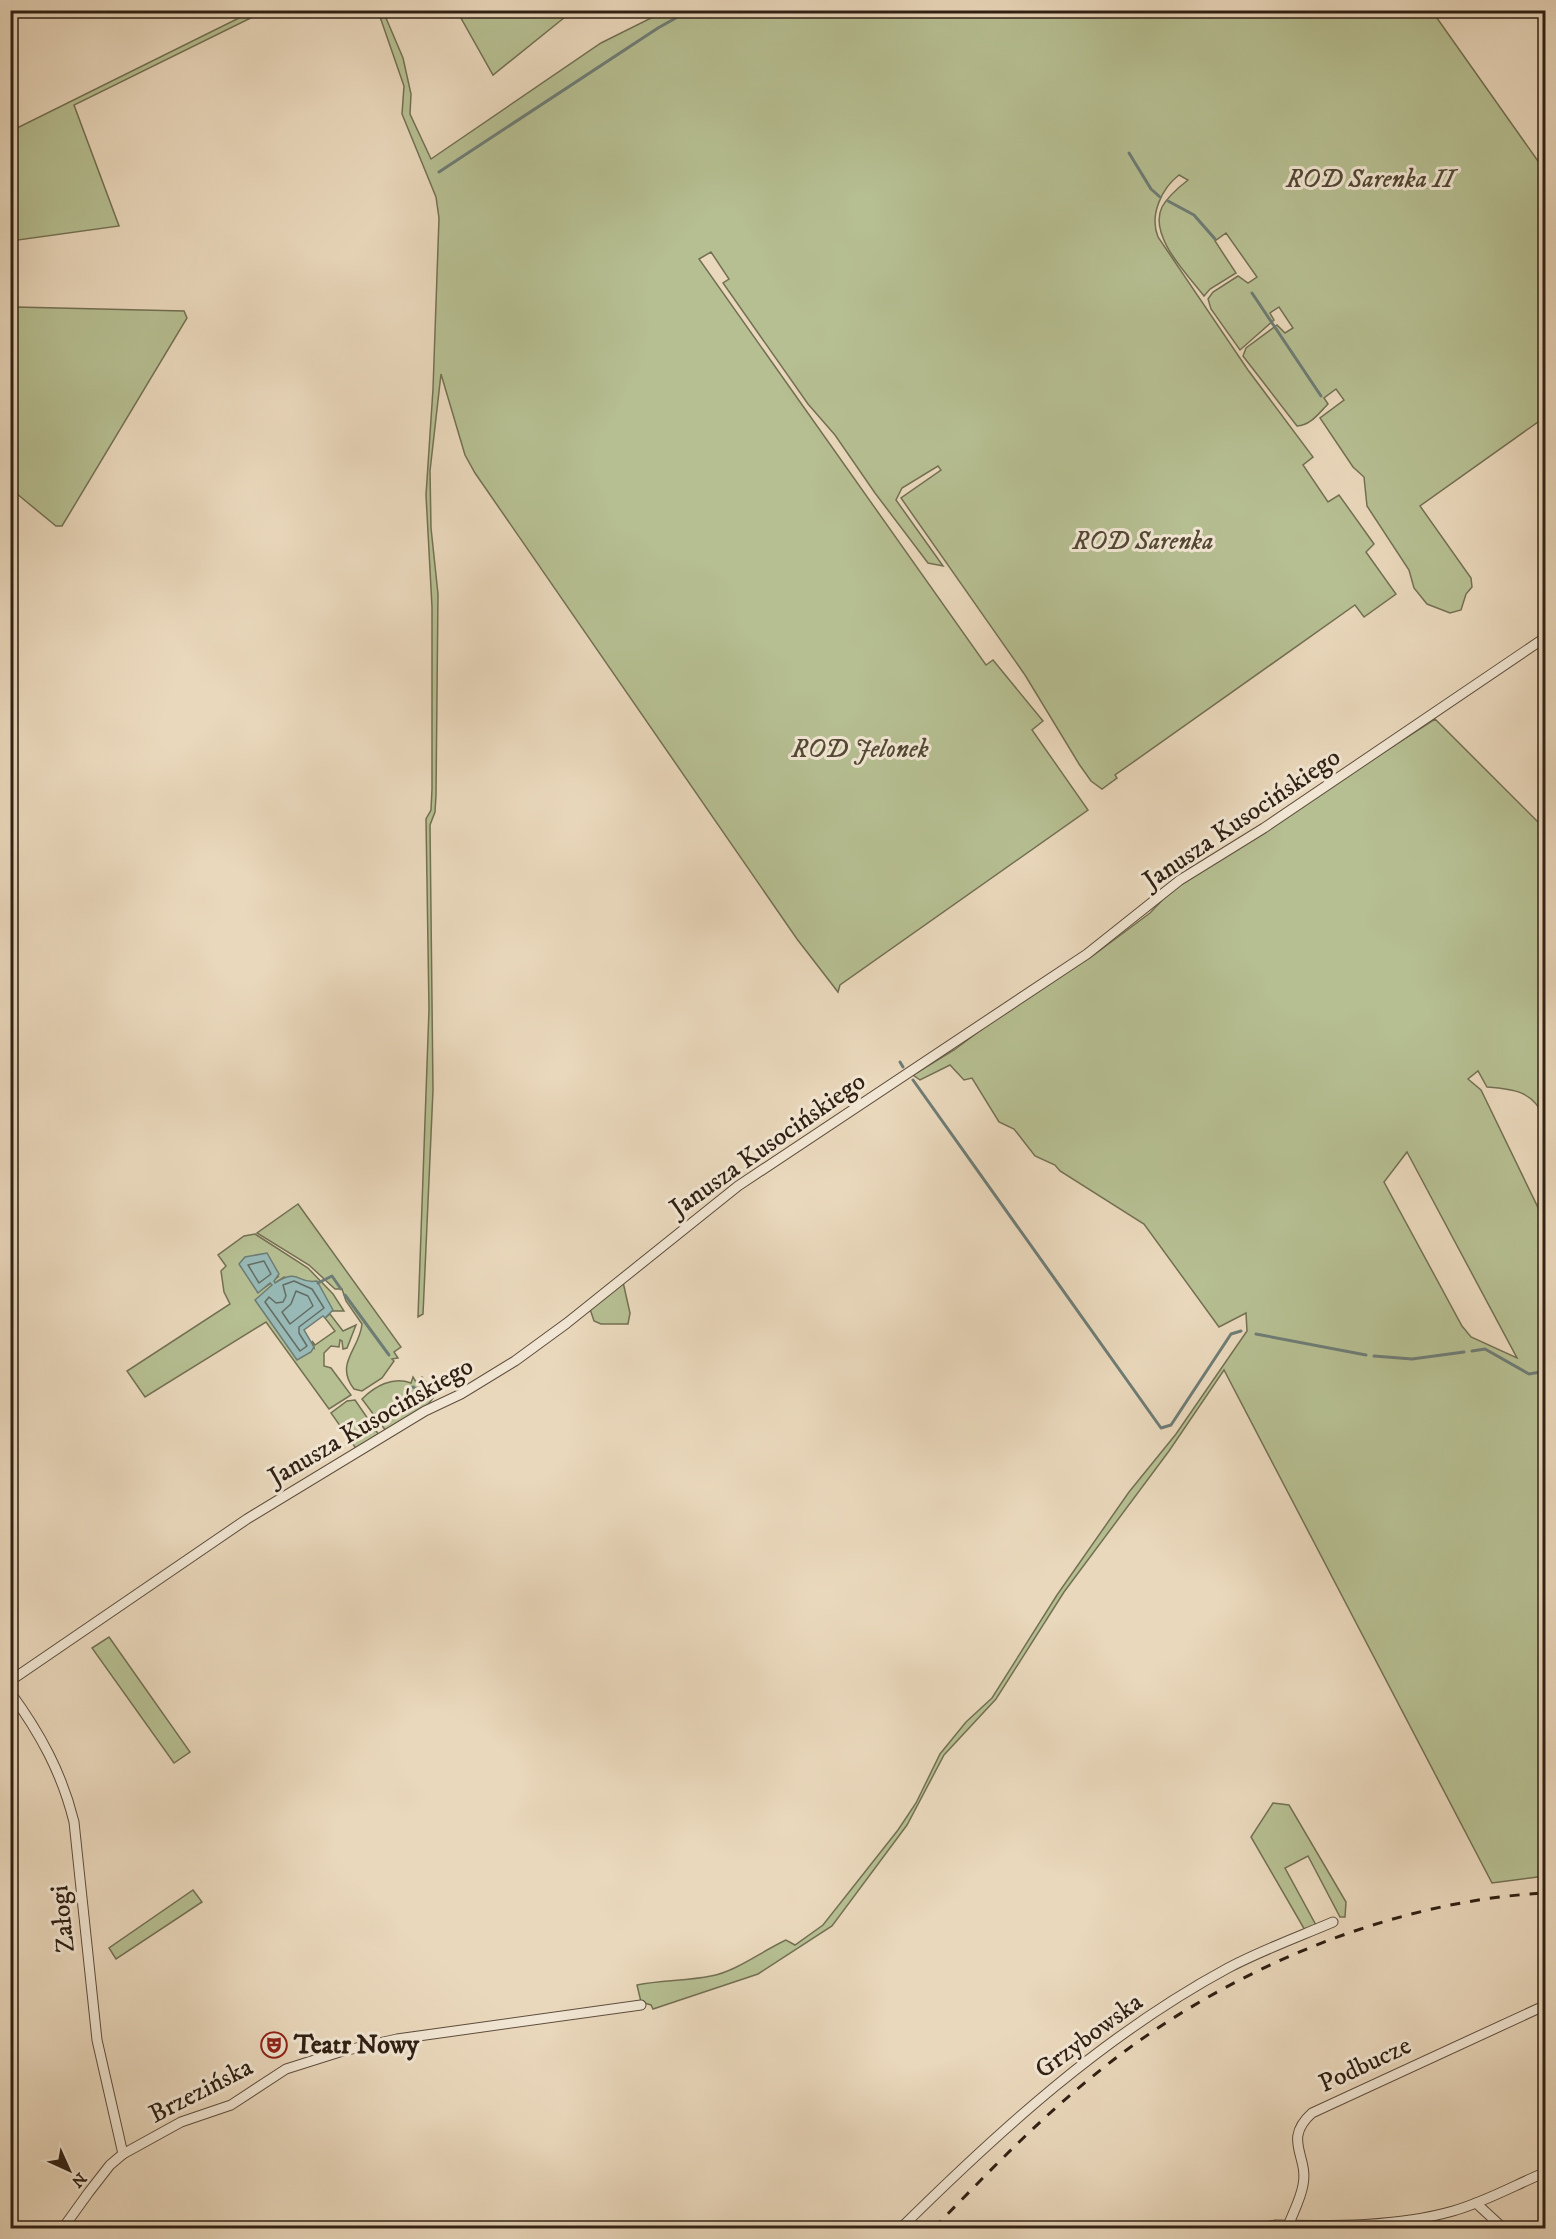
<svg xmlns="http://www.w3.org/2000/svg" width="1556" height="2239" viewBox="0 0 1556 2239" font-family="'IM FELL DW Pica',serif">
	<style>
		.green { fill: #b6bf92; stroke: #737053; stroke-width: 1.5; fill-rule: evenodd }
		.water { fill: #98b9b5; stroke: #6e7c75; stroke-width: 1.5 }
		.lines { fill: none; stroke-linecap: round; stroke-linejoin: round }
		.shore { stroke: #646c64; stroke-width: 1.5 }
		.stream { stroke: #6e7c75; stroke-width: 3 }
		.street-casing { stroke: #5e4e3e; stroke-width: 11 }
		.street { stroke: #f1e6d3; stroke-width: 9 }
		.rail { stroke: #302014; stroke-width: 3; stroke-dasharray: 10 10; stroke-linecap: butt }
		.labels { text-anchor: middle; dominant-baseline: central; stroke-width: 6; stroke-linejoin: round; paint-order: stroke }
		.park-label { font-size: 26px; font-style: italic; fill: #524834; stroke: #f1e6d3 }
		.street-label { font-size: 26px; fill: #302014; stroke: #f1e6d3 }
		.poi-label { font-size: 26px; font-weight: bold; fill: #302014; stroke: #f1e6d3; text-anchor: start }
	</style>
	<rect width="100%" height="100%" fill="#ead8bc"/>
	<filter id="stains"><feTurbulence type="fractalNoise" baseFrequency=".00333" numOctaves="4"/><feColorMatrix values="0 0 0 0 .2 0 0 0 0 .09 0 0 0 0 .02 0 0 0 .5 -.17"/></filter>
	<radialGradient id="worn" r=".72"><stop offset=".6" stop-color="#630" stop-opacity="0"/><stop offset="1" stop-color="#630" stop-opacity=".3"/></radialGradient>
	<g class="green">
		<path d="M567 10 570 13 493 75 457 11Z"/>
		<path d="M253 11H265L74 105 119 226 11 241V131Z"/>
		<path d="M378 11H383L403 58 411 94 410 114 431 159 601 43 665 11H1432L1545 171V417L1420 506 1471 578 1472 587 1466 594 1461 610 1450 613 1427 604 1414 588 1409 570 1367 506 1364 477 1353 467 1320 418 1344 400 1336 389 1324 398 1328 404C1319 413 1310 426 1297 426L1243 356 1246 348 1277 325 1285 333 1293 328 1279 307 1270 313 1274 320 1240 350 1211 309 1208 299 1213 292 1238 276 1248 283 1257 277 1226 233 1215 241 1236 273 1210 289 1204 296C1188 275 1148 236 1162 207 1168 196 1179 187 1188 180L1179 175C1162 188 1149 215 1158 237L1248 370 1313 457 1303 465 1328 502 1339 495 1374 544 1366 552 1396 594 1364 617 1355 605 1115 775 1117 778 1102 789 1091 781 1079 764 1025 675 901 498 941 470 938 466 902 488 896 500 943 566 928 563 875 493 835 435 808 404 723 283 729 279 711 252 699 259 986 665 993 660 1043 721 1032 730 1088 810 840 985 838 992 797 939 475 473 465 455 441 374 430 471 431 528 438 594 436 795 435 812 430 825 433 1090 423 1314 418 1317 429 1009 426 819 431 810 432 789V607L426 495 433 389 439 218 436 197 402 114 404 86Z"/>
		<path d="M16 307 184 311 187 318 62 526H56L11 489 10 308Z"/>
		<path d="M1435 719 1545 829V1118C1532 1091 1515 1089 1487 1087L1478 1071 1468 1079 1481 1090 1545 1222V1876L1492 1883 1224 1370 1169 1451 1064 1592 996 1699 944 1755 907 1825 832 1926 758 1974 653 2009 651 2005 641 2002 637 1985C661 1980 687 1981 711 1976 737 1971 762 1951 786 1940L795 1945 823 1925 898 1830 916 1803 940 1754 966 1722 992 1698 1057 1595 1129 1492 1176 1434 1247 1331 1246 1313 1219 1327 1144 1224 1060 1171 1055 1165 1035 1156 1014 1129 999 1122 972 1078 964 1080 950 1065 920 1080 913 1075 954 1050 1009 1009 1091 957 1150 913 1174 888ZM1407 1152 1517 1358 1471 1337 1462 1326 1384 1182Z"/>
		<path d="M298 1204 401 1347 394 1352 398 1358 392 1359 394 1361 382 1378 362 1391 354 1389C334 1363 360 1349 362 1324L346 1301 342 1289H335L309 1265 257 1233Z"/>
		<path d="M255 1234 308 1268 333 1294 344 1311H332L317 1286 284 1277 275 1283 273 1281 279 1276 257 1293 271 1283 273 1286 256 1300 314 1348 312 1341 315 1345 335 1331 325 1318 330 1314 343 1331 356 1325 347 1348 343 1349 342 1341 340 1340 339 1347 331 1346 324 1353V1366L331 1368 351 1395 329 1409 266 1322 145 1397 127 1371 230 1304 224 1292 221 1271 226 1266 218 1255 244 1236Z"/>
		<path d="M623 1282 630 1313 628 1324H601L594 1321 590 1309Z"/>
		<path d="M413 1377 416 1382 422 1377 429 1386 436 1380C443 1405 404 1420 386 1431L362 1399C375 1386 393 1376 411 1383Z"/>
		<path d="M355 1400 379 1435 357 1450 331 1413 347 1401Z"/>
		<path d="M109 1637 190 1752 174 1763 92 1648Z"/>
		<path d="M1273 1803 1289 1805 1346 1902 1345 1917H1340L1308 1856 1285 1868 1317 1927 1306 1932 1251 1837Z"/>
		<path d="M193 1890 202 1902 116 1959 109 1948Z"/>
	</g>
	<path class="water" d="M267 1253 279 1274 274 1281 275 1283C300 1267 297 1285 317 1281L333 1310 325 1318 323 1316 304 1330 314 1347 311 1352 297 1360 255 1300 272 1285 270 1283 258 1293 239 1264 245 1257Z"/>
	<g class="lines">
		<g class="shore">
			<path d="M264 1261 271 1274 259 1283 248 1265Z"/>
			<path d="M294 1281 312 1289 324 1308 299 1327V1333L307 1346 300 1351 265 1302 269 1297 276 1303 283 1302 286 1296 283 1285Z"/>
			<path d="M296 1291 308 1296 313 1306 290 1324 282 1312 291 1304Z"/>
		</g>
		<g class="stream">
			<path d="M1129 153 1151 189 1160 197"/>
			<path d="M439 172 658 28 690 10"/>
			<path d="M1168 201 1194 215 1215 239"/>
			<path d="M1252 293 1321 396"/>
			<path d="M900 1062 903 1067"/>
			<path d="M913 1080 1161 1428 1171 1425 1231 1334 1241 1331"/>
			<path d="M318 1283 332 1276 341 1289"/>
			<path d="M345 1295 389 1355"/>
			<path d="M1256 1334 1366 1355"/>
			<path d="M1472 1351 1485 1349 1529 1374 1546 1371"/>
			<path d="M1374 1356 1412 1359 1464 1352"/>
			<path d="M413 1387 428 1396"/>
		</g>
		<g class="street-casing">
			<g id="street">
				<path d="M10 1681 247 1519 425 1411 461 1394 515 1361 567 1323 738 1186 1087 954 1180 880 1264 828 1546 637"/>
				<path d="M10 1692C40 1733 62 1773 74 1822L97 2040 123 2154"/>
				<path d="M1476 2203 1503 2228"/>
				<path d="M1288 2226C1293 2213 1301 2198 1303 2185 1309 2156 1282 2140 1312 2113L1546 2005"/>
				<path d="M63 2228 89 2192 110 2165 123 2154 181 2122 231 2105 286 2069 343 2051 397 2039 641 2005"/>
				<path d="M901 2228C1000 2130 1104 2035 1228 1968 1262 1950 1298 1937 1333 1922"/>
				<path d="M1259 2228 1276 2225C1334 2226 1397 2227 1453 2211 1485 2202 1515 2185 1546 2172"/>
			</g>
		</g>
		<use href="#street" class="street"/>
		<path class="rail" d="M934 2228C983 2178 1032 2126 1087 2081 1211 1977 1383 1901 1546 1893"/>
	</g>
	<defs>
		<g id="theatre-ring" transform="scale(1.35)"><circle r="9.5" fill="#f1e6d3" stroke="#8f2418" stroke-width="1.5"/><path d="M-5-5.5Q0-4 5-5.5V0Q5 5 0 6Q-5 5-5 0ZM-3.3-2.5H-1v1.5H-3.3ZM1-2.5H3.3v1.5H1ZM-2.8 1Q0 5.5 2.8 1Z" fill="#8f2418"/></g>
	</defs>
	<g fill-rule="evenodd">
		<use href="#theatre-ring" x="274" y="2045"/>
	</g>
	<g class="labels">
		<g class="park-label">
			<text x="1370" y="179">ROD Sarenka II</text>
			<text x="1143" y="541">ROD Sarenka</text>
			<text x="860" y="749">ROD Jelonek</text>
		</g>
		<g class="street-label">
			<text transform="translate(1242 819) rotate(-34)">Janusza Kusocińskiego</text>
			<text transform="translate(768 1145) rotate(-35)">Janusza Kusocińskiego</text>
			<text transform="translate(371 1422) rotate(-30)">Janusza Kusocińskiego</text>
			<text transform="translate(63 1919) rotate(-96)">Załogi</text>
			<text transform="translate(1089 2036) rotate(-36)">Grzybowska</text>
			<text transform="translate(1365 2065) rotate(-25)">Podbucze</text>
			<text transform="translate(201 2091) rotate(-27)">Brzezińska</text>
		</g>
		<g class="poi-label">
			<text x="294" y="2045">Teatr Nowy</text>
		</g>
	</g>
	<rect width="1556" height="2239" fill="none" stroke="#ead8bc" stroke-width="36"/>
	<rect x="12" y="12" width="1532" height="2215" fill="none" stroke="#302014" stroke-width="3"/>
	<rect x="18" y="18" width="1520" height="2203" fill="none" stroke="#302014" stroke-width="1.5"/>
	<g transform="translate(69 2170) rotate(135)" stroke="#f1e6d3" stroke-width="4.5" paint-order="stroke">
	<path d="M0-4.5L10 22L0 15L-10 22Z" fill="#302014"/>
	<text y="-9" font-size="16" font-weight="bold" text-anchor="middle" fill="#302014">N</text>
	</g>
	<rect width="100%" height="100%" filter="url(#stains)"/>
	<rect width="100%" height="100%" fill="url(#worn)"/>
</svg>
